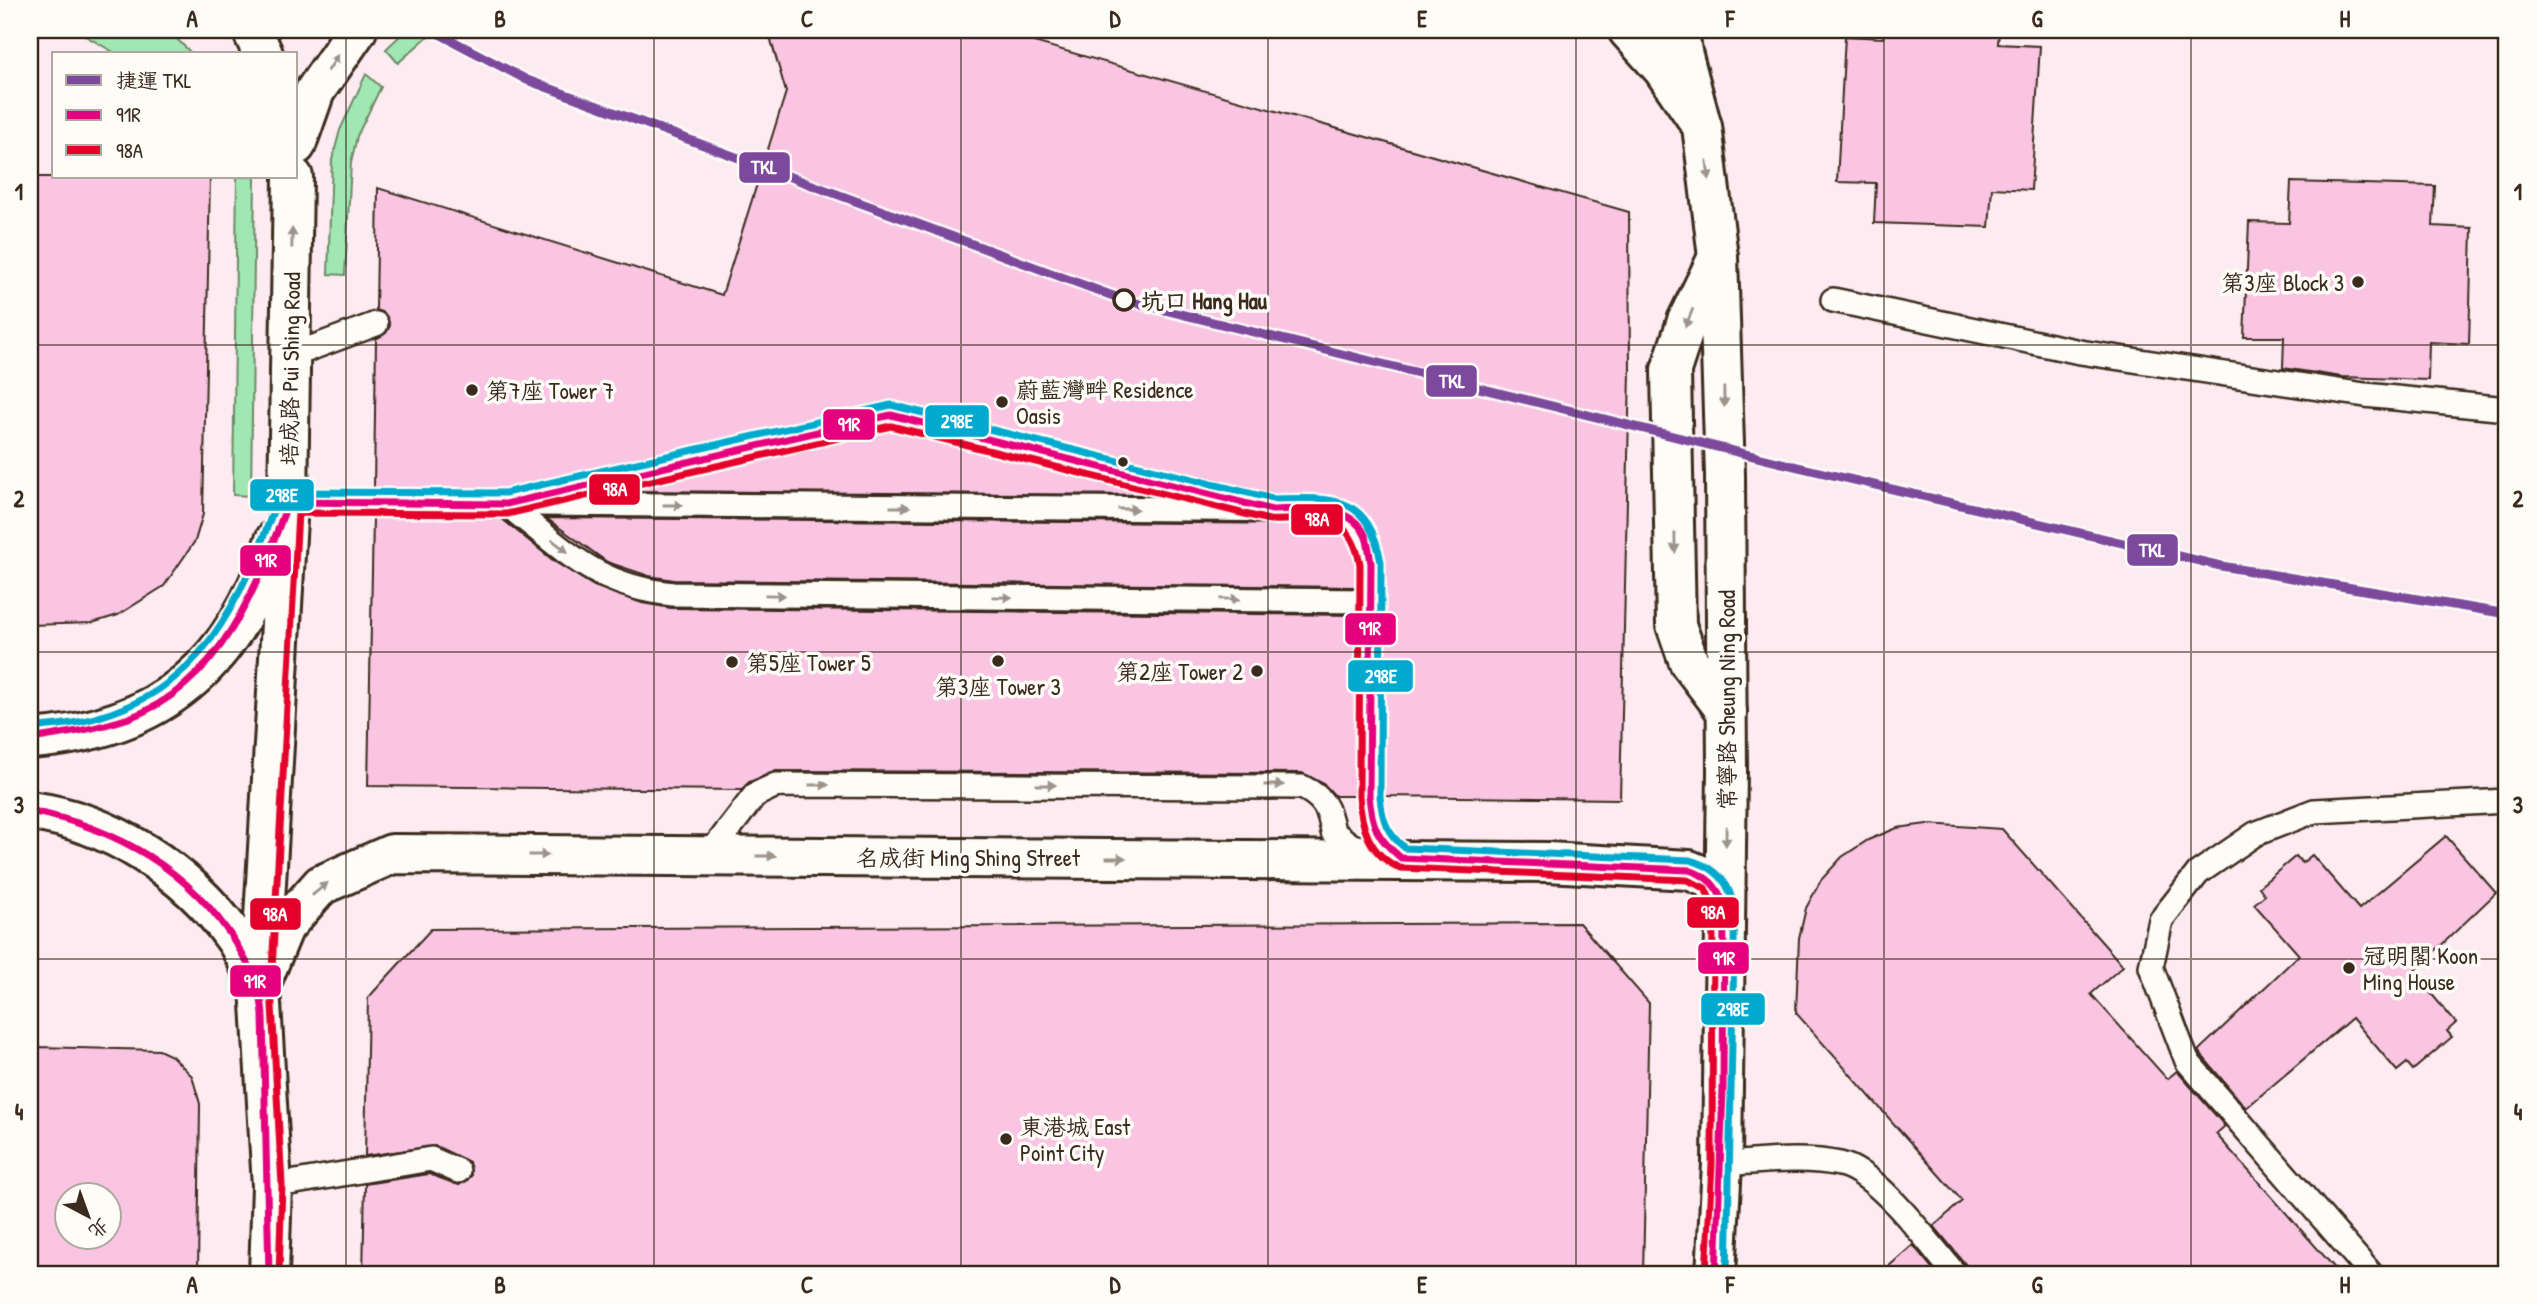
<svg xmlns="http://www.w3.org/2000/svg" width="2537" height="1304" viewBox="0 0 2537 1304" font-family="'Patrick Hand','LXGW WenKai TC',sans-serif">
	<style>
		.green { fill: #a0e7b3; stroke: #6e8868; stroke-width: 2 }
		.building { fill: #f9c5e3; stroke: #3b2a1e; stroke-width: 2; fill-rule: evenodd }
		.lines { fill: none; stroke-linecap: round; stroke-linejoin: round }
		.service-casing { stroke: #3b2a1e; stroke-width: 28 }
		.minor-casing { stroke: #3b2a1e; stroke-width: 44 }
		.tertiary-casing { stroke: #3b2a1e; stroke-width: 44 }
		.service { stroke: #fdfcf7; stroke-width: 23 }
		.minor { stroke: #fdfcf7; stroke-width: 38 }
		.tertiary { stroke: #fdfcf7; stroke-width: 38 }
		.bus-1-casing { stroke: #fdfcf7; stroke-width: 12 }
		.bus-2-casing { stroke: #fdfcf7; stroke-width: 12 }
		.bus-3-casing { stroke: #fdfcf7; stroke-width: 12 }
		.bus-1 { stroke: #e5007d; stroke-width: 7 }
		.bus-2 { stroke: #e4002b; stroke-width: 7 }
		.bus-3 { stroke: #00a9ce; stroke-width: 7 }
		.metro-1-casing { stroke: #fdfcf7; stroke-width: 14 }
		.metro-1 { stroke: #7d499d; stroke-width: 9 }
		.oneway { fill: #9c938a }
		.grid { fill: none; stroke: #3b2a1e; stroke-width: 2; stroke-opacity: 0.55 }
		.poi-dot { fill: #3b2a1e; stroke: #fdfcf7; stroke-width: 2.5 }
		.stop-dot { fill: #fdfcf7; stroke: #3b2a1e; stroke-width: 3.5 }
		.labels { text-anchor: middle; dominant-baseline: central; stroke-width: 7; stroke-linejoin: round; paint-order: stroke }
		.poi-label { font-size: 23px; fill: #3b2a1e; stroke: #fdfcf7; text-anchor: start }
		.stop-label { font-size: 23px; font-weight: bold; fill: #3b2a1e; stroke: #fdfcf7; text-anchor: start }
		.street-label { font-size: 23px; fill: #3b2a1e; stroke: #fdfcf7 }
		.line-badge { stroke: #fdfcf7; stroke-width: 2.5 }
		.badge-label { font-size: 19px; text-anchor: middle; font-weight: bold; fill: #fff }
		.neatline { fill: none; stroke: #3b2a1e; stroke-width: 2.5 }
		.grid-label { font-size: 23px; text-anchor: middle; font-weight: bold; fill: #3b2a1e }
	</style>
	<rect width="100%" height="100%" fill="#fcecf1"/>
	<filter id="ink" filterUnits="userSpaceOnUse"><feTurbulence type="fractalNoise" baseFrequency=".0143" numOctaves="2"/><feDisplacementMap in="SourceGraphic" scale="14" xChannelSelector="R" yChannelSelector="G"/><feConvolveMatrix kernelMatrix="1 2 1 2 8 2 1 2 1" color-interpolation-filters="sRGB"/></filter>
	<g filter="url(#ink)">
		<g class="green">
			<path d="M75 30H168L192 54H117Z"/>
			<path d="M406 30H435L398 63 386 49Z"/>
			<path d="M366 74 381 87 357 136 351 163 345 275 328 274 332 160 340 130Z"/>
			<path d="M237 177H255L251 496 233 495Z"/>
		</g>
		<g class="building">
			<path d="M768 30H992L1629 212 1630 372 1620 799 1385 796V560L1378 537 1368 518 1354 507 1331 497 1248 495 1238 487 888 401 541 482 532 490 374 489 376 339 386 333 390 326 385 314 376 310 378 188 722 295 786 92Z"/>
			<path d="M1884 30H1999L1998 44 2040 46 2031 190 1992 188 1989 227 1874 223 1876 183 1837 182 1845 36 1883 38Z"/>
			<path d="M30 177H210L203 514 195 541 164 586 118 615 92 623 30 625Z"/>
			<path d="M2291 182 2435 186 2433 226 2472 228 2469 344 2429 342 2428 380 2342 377 2283 368 2284 337H2244L2249 222 2289 223Z"/>
			<path d="M891 429 1152 495 629 491Z"/>
			<path d="M373 517 501 518 555 562 594 586 642 603 671 608 1357 615V796H1335L1324 784 1302 773 776 771 749 782 741 790 368 786Z"/>
			<path d="M546 518 1323 524 1339 531 1350 541 1357 565V587L674 580 649 576 607 562Z"/>
			<path d="M1927 824 2002 829 2123 966 2091 994 2167 1079 2177 1071 2225 1126 2216 1134 2340 1274H1969L1966 1265 1934 1226 1962 1201 1796 1013 1799 938 1806 908 1821 880 1842 857 1868 840 1897 828Z"/>
			<path d="M2446 836 2496 893 2413 972 2456 1023 2447 1031 2452 1037 2413 1070 2407 1063 2397 1071 2352 1018 2246 1108 2198 1051 2299 955 2254 904 2265 895 2259 887 2296 856 2302 863 2312 855 2359 909Z"/>
			<path d="M1579 923 1649 1003 1643 1274H363L365 1184 429 1174 459 1185 471 1176 469 1162 436 1146 365 1156 368 998 431 929Z"/>
			<path d="M36 1047 159 1050 172 1056 192 1076 200 1104 198 1274H33ZM66 1195H108V1237H66Z"/>
			<path d="M1913 1245 1937 1274H1880Z"/>
		</g>
		<g class="lines">
			<g class="service-casing">
				<g id="service">
					<path d="M1833 300 2080 352 2365 395 2507 409"/>
					<path d="M290 356 376 324"/>
					<path d="M544 496 891 415 1235 501"/>
					<path d="M288 502 1326 510C1360 522 1363 529 1371 563V816L1380 841 1401 858"/>
					<path d="M506 504C565 550 594 586 673 594L1371 601"/>
					<path d="M709 855 755 795 776 785 1302 787C1324 798 1329 808 1333 832L1352 846 1375 852"/>
					<path d="M1722 1164C1760 1162 1803 1156 1840 1164 1878 1172 1930 1245 1955 1274"/>
					<path d="M272 1186 431 1159 458 1171"/>
					<path d="M2371 1274 2187 1061 2151 967 2161 920 2198 873 2255 834 2314 811 2507 801"/>
				</g>
			</g>
			<g class="minor-casing">
				<g id="minor">
					<path d="M252 30 263 54"/>
					<path d="M1679 30 1682 52 1700 120"/>
					<path d="M1718 257 1687 321 1671 370 1676 625 1689 662 1727 712"/>
					<path d="M263 978 284 927 321 885 392 854 1548 862 1689 870 1713 880 1724 904"/>
				</g>
			</g>
			<g class="tertiary-casing">
				<g id="tertiary">
					<path d="M1628 30 1663 69 1702 126 1718 257 1725 475 1727 770 1722 1164 1716 1274"/>
					<path d="M296 145 315 91 357 30"/>
					<path d="M30 739C162 730 235 664 275 540"/>
					<path d="M30 811C110 821 187 871 234 937 244 951 251 969 259 985"/>
					<path d="M269 1274 272 1186 260 987 288 502 293 177"/>
				</g>
			</g>
			<use href="#service" class="service"/>
			<use href="#minor" class="minor"/>
			<use href="#tertiary" class="tertiary"/>
			<g class="bus-1-casing">
				<g id="bus-1">
					<path d="M30 739C64 734 96 729 129 718 221 684 258 586 288 502L506 504 891 415 1272 510C1302 509 1350 502 1365 535 1369 543 1369 554 1371 563L1369 796C1372 827 1377 838 1401 858L1689 870C1708 876 1717 886 1724 904L1723 1089 1716 1274"/>
					<path d="M30 811C115 827 191 870 237 945 251 969 261 987 263 1015L269 1274"/>
				</g>
			</g>
			<g class="bus-2-casing">
				<path id="bus-2" d="M279 1274 282 1185 271 987 298 513 507 514 891 426 1269 520C1316 522 1349 506 1360 564L1359 796C1361 826 1369 855 1400 868L1687 880 1705 888 1713 906 1712 1164 1706 1273"/>
			</g>
			<g class="bus-3-casing">
				<path id="bus-3" d="M30 728C47 726 66 725 83 721 203 694 240 602 278 498L286 492 505 493 891 405 1273 499C1333 498 1368 493 1381 562L1380 796C1382 819 1386 833 1405 848L1690 860C1739 874 1734 908 1734 951L1727 1274"/>
			</g>
			<use href="#bus-1" class="bus-1"/>
			<use href="#bus-2" class="bus-2"/>
			<use href="#bus-3" class="bus-3"/>
			<g class="metro-1-casing">
				<path id="metro-1" d="M432 30 527 80 1124 300 1798 467 2221 566 2507 614"/>
			</g>
			<use href="#metro-1" class="metro-1"/>
		</g>
		<defs><path id="oneway-solid" d="M-6-.8H1V-3.2L6.5 0L1 3.2V.8H-6Z" transform="scale(1.75)"/></defs>
		<g class="oneway">
			<use href="#oneway-solid" transform="translate(333 63) rotate(-57)"/>
			<use href="#oneway-solid" transform="translate(1708 170) rotate(83)"/>
			<use href="#oneway-solid" transform="translate(292 238) rotate(-89)"/>
			<use href="#oneway-solid" transform="translate(1689 318) rotate(113)"/>
			<use href="#oneway-solid" transform="translate(1724 397) rotate(89)"/>
			<use href="#oneway-solid" transform="translate(673 505)"/>
			<use href="#oneway-solid" transform="translate(900 507)"/>
			<use href="#oneway-solid" transform="translate(1128 509)"/>
			<use href="#oneway-solid" transform="translate(1675 543) rotate(89)"/>
			<use href="#oneway-solid" transform="translate(560 546) rotate(38)"/>
			<use href="#oneway-solid" transform="translate(775 595) rotate(1)"/>
			<use href="#oneway-solid" transform="translate(1002 597) rotate(1)"/>
			<use href="#oneway-solid" transform="translate(1230 599) rotate(1)"/>
			<use href="#oneway-solid" transform="translate(819 785)"/>
			<use href="#oneway-solid" transform="translate(1046 785)"/>
			<use href="#oneway-solid" transform="translate(1274 785)"/>
			<use href="#oneway-solid" transform="translate(1726 836) rotate(91)"/>
			<use href="#oneway-solid" transform="translate(539 855)"/>
			<use href="#oneway-solid" transform="translate(766 856)"/>
			<use href="#oneway-solid" transform="translate(1116 858)"/>
			<use href="#oneway-solid" transform="translate(320 889) rotate(-39)"/>
		</g>
	</g>
	<path class="grid" d="M346 30V1274M654 30V1274M961 30V1274M1268 30V1274M1576 30V1274M1884 30V1274M2191 30V1274M30 345H2507M30 652H2507M30 959H2507"/>
	<g class="poi-dot">
		<circle cx="2358" cy="282" r="7"/>
		<circle cx="472" cy="390" r="7"/>
		<circle cx="1002" cy="402" r="7"/>
		<circle cx="1123" cy="462" r="6"/>
		<circle cx="998" cy="661" r="7"/>
		<circle cx="732" cy="662" r="7"/>
		<circle cx="1257" cy="671" r="7"/>
		<circle cx="2349" cy="968" r="7"/>
		<circle cx="1006" cy="1139" r="7"/>
	</g>
	<circle class="stop-dot" cx="1124" cy="300" r="10"/>
	<g class="labels">
		<g class="poi-label">
			<text x="2344" y="282" text-anchor="end">第3座 Block 3</text>
			<text x="1016" y="389">蔚藍灣畔 Residence<tspan x="1016" dy="26">Oasis</tspan></text>
			<text x="486" y="390">第7座 Tower 7</text>
			<text x="746" y="662">第5座 Tower 5</text>
			<text x="1243" y="671" text-anchor="end">第2座 Tower 2</text>
			<text x="998" y="686" text-anchor="middle">第3座 Tower 3</text>
			<text x="2363" y="955">冠明閣 Koon<tspan x="2363" dy="26">Ming House</tspan></text>
			<text x="1020" y="1126">東港城 East<tspan x="1020" dy="26">Point City</tspan></text>
		</g>
		<g class="stop-label">
			<text x="1141" y="300">坑口 Hang Hau</text>
		</g>
		<g class="street-label">
			<text transform="translate(290 369) rotate(-89)">培成路 Pui Shing Road</text>
			<text transform="translate(1726 700) rotate(-90)">常寧路 Sheung Ning Road</text>
			<text x="968" y="857">名成街 Ming Shing Street</text>
		</g>
	</g>
	<g class="line-badge">
		<rect x="738" y="151" width="53" height="33" rx="7" fill="#7d499d"/>
		<rect x="1425" y="364" width="53" height="34" rx="7" fill="#7d499d"/>
		<rect x="924" y="404" width="66" height="34" rx="7" fill="#00a9ce"/>
		<rect x="822" y="408" width="54" height="33" rx="7" fill="#e5007d"/>
		<rect x="588" y="473" width="53" height="33" rx="7" fill="#e4002b"/>
		<rect x="249" y="478" width="66" height="34" rx="7" fill="#00a9ce"/>
		<rect x="1290" y="503" width="54" height="33" rx="7" fill="#e4002b"/>
		<rect x="2126" y="533" width="53" height="34" rx="7" fill="#7d499d"/>
		<rect x="239" y="544" width="53" height="33" rx="7" fill="#e5007d"/>
		<rect x="1344" y="612" width="53" height="34" rx="7" fill="#e5007d"/>
		<rect x="1347" y="659" width="67" height="34" rx="7" fill="#00a9ce"/>
		<rect x="1686" y="896" width="54" height="33" rx="7" fill="#e4002b"/>
		<rect x="249" y="897" width="53" height="34" rx="7" fill="#e4002b"/>
		<rect x="1697" y="941" width="53" height="34" rx="7" fill="#e5007d"/>
		<rect x="229" y="964" width="53" height="34" rx="7" fill="#e5007d"/>
		<rect x="1700" y="992" width="66" height="34" rx="7" fill="#00a9ce"/>
	</g>
	<g class="badge-label">
		<text x="764" y="174">TKL</text>
		<text x="1452" y="388">TKL</text>
		<text x="957" y="428">298E</text>
		<text x="849" y="431">91R</text>
		<text x="615" y="496">98A</text>
		<text x="282" y="502">298E</text>
		<text x="1317" y="526">98A</text>
		<text x="2152" y="557">TKL</text>
		<text x="266" y="567">91R</text>
		<text x="1370" y="635">91R</text>
		<text x="1381" y="683">298E</text>
		<text x="1713" y="919">98A</text>
		<text x="275" y="921">98A</text>
		<text x="1724" y="965">91R</text>
		<text x="255" y="988">91R</text>
		<text x="1733" y="1016">298E</text>
	</g>
	<rect width="2537" height="1304" fill="none" stroke="#fdfcf7" stroke-width="77"/>
	<rect x="52" y="52" width="245" height="126" fill="#fdfcf7" stroke="#afa8a0" stroke-width="2"/>
	<rect x="66" y="75" width="35" height="10" fill="#7d499d" stroke="#afa8a0" stroke-width="2"/>
	<text x="116" y="88" font-size="21" fill="#3b2a1e">捷運 TKL</text>
	<rect x="66" y="110" width="35" height="10" fill="#e5007d" stroke="#afa8a0" stroke-width="2"/>
	<text x="116" y="122" font-size="21" fill="#3b2a1e">91R</text>
	<rect x="66" y="145" width="35" height="10" fill="#e4002b" stroke="#afa8a0" stroke-width="2"/>
	<text x="116" y="158" font-size="21" fill="#3b2a1e">98A</text>
	<g transform="translate(88 1216) rotate(139)"><circle r="33" fill="#fdfcf7" stroke="#afa8a0" stroke-width="2"/>
	<path d="M0-5L12 26L0 18L-12 26Z" fill="#3b2a1e"/>
	<text y="-10" font-size="19" font-weight="bold" text-anchor="middle" fill="#3b2a1e">北</text>
	</g>
	<rect x="38" y="38" width="2460" height="1228" class="neatline"/>
	<g class="grid-label">
		<text x="192" y="27">A</text>
		<text x="500" y="27">B</text>
		<text x="807" y="27">C</text>
		<text x="1115" y="27">D</text>
		<text x="1422" y="27">E</text>
		<text x="1730" y="27">F</text>
		<text x="2037" y="27">G</text>
		<text x="2345" y="27">H</text>
		<text x="19" y="200">1</text>
		<text x="2518" y="200">1</text>
		<text x="19" y="507">2</text>
		<text x="2518" y="507">2</text>
		<text x="19" y="813">3</text>
		<text x="2518" y="813">3</text>
		<text x="19" y="1120">4</text>
		<text x="2518" y="1120">4</text>
		<text x="192" y="1293">A</text>
		<text x="500" y="1293">B</text>
		<text x="807" y="1293">C</text>
		<text x="1115" y="1293">D</text>
		<text x="1422" y="1293">E</text>
		<text x="1730" y="1293">F</text>
		<text x="2037" y="1293">G</text>
		<text x="2345" y="1293">H</text>
	</g>
</svg>
